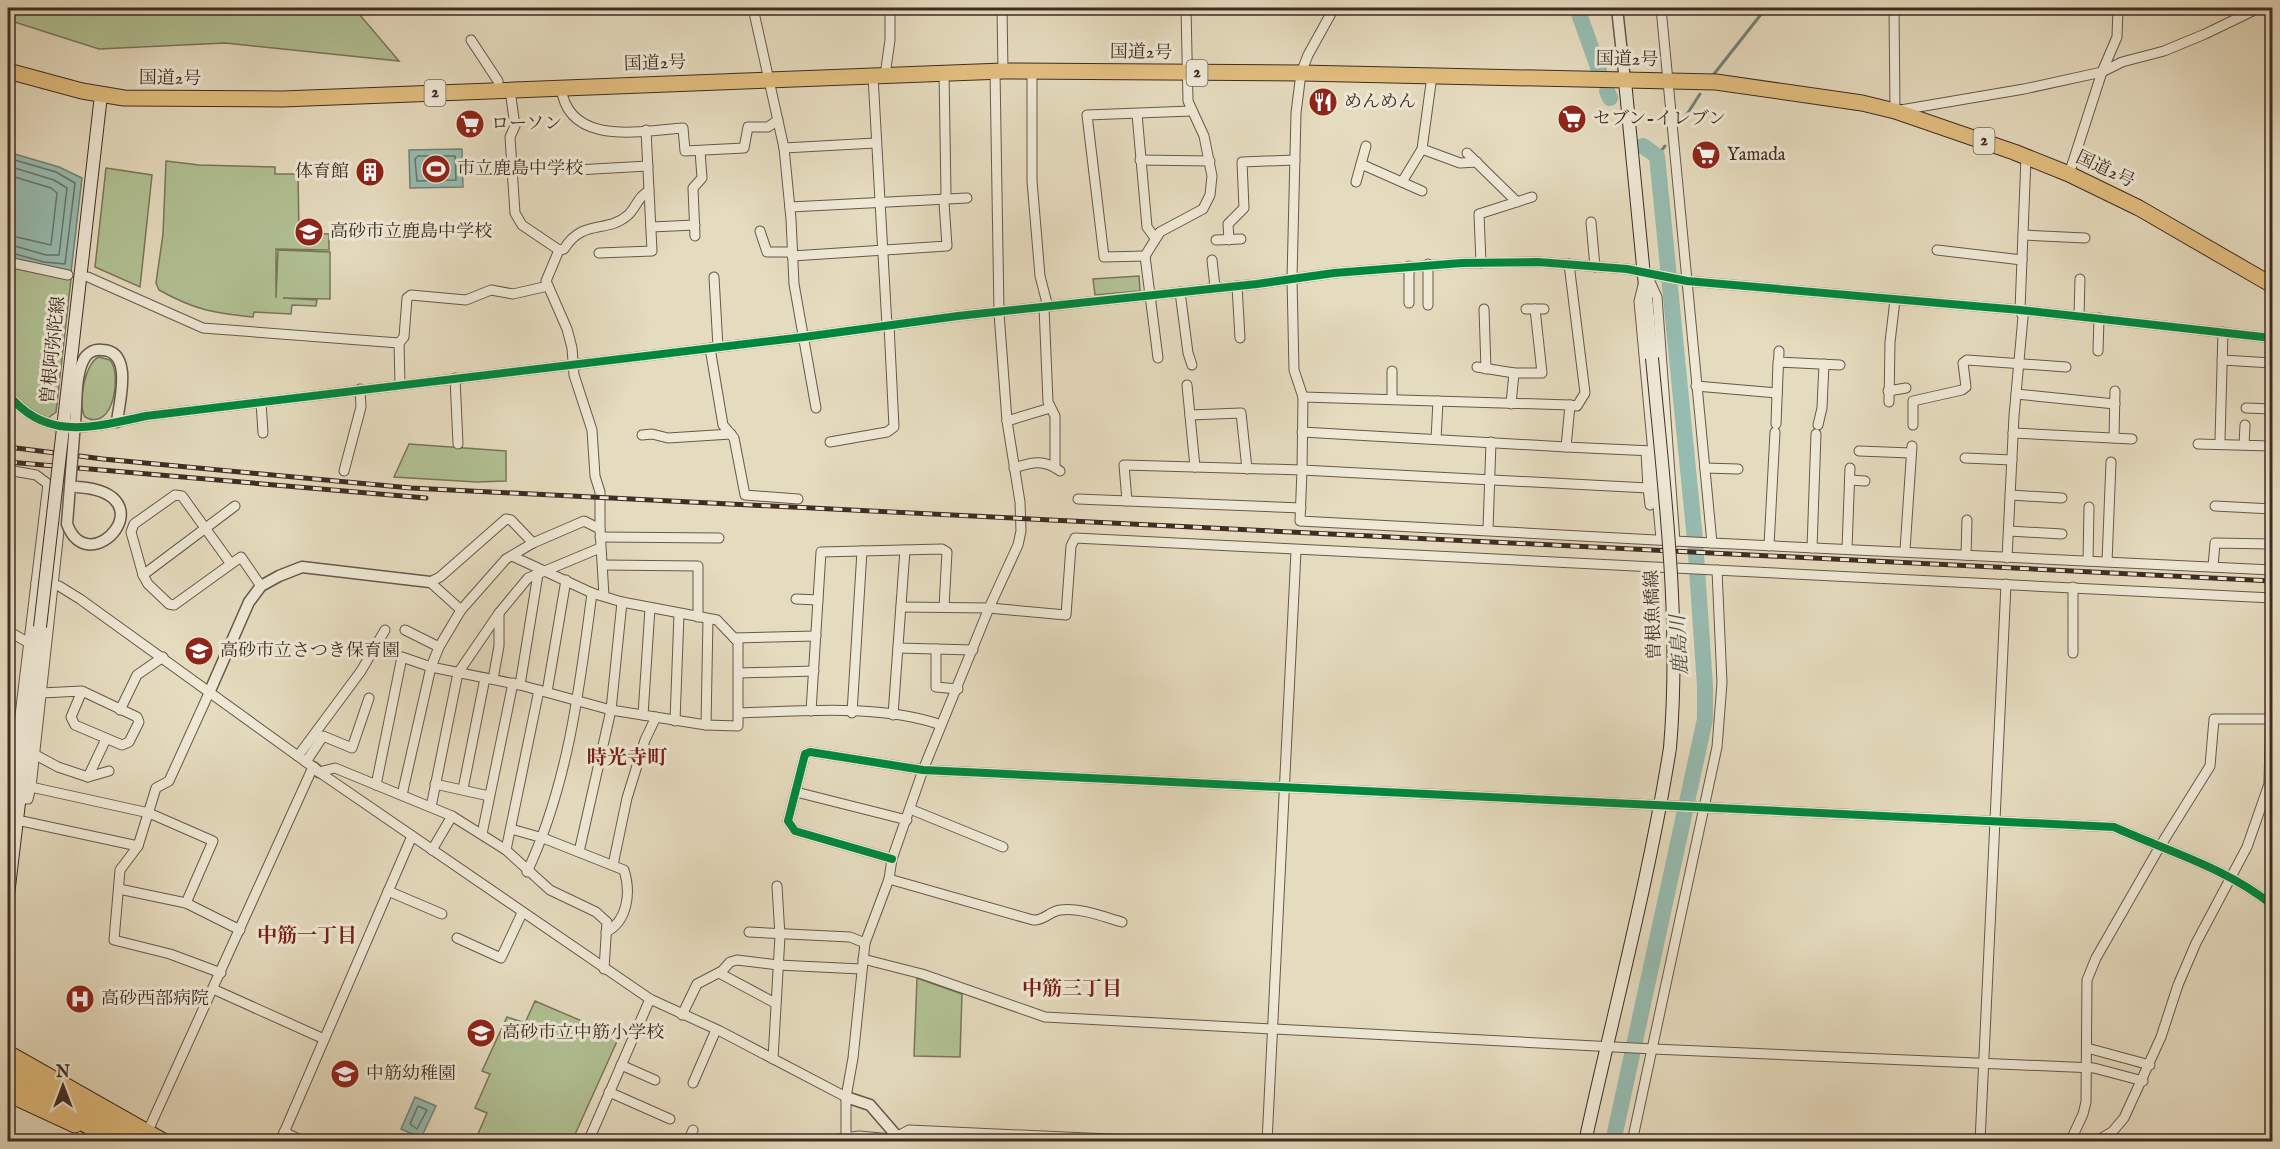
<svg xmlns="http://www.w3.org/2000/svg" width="2280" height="1149" viewBox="0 0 2280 1149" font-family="'IM FELL English','Noto Serif JP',serif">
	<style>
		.green { fill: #b1c194; stroke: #78765c; stroke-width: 1.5 }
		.water { fill: #96bbb0; stroke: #738278; stroke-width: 1.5 }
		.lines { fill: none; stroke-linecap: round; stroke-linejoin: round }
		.shore { stroke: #6a746a; stroke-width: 1.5 }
		.stream { stroke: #738278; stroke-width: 3 }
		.river { stroke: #96bbb0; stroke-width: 16 }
		.minor-casing { stroke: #68584a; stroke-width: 11 }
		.tertiary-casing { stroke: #68584a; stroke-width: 13 }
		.secondary-casing { stroke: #3f2c24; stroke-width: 14 }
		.trunk-casing { stroke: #3f2c24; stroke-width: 17 }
		.motorway-casing { stroke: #3f2c24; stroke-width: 19 }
		.minor { stroke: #eee8d5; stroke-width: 9 }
		.tertiary { stroke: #eee8d5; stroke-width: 10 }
		.secondary { stroke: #eee8d5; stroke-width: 12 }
		.trunk { stroke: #e2be7f; stroke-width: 15 }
		.motorway { stroke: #e2be7f; stroke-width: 16 }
		.rail-casing { stroke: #3f2c24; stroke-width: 5 }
		.rail { stroke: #eee8d5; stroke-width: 3; stroke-dasharray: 9; stroke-linecap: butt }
		.tertiary-bridge-casing { stroke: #68584a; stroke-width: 13; stroke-linecap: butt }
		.secondary-bridge-casing { stroke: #3f2c24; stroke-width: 14; stroke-linecap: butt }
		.tertiary-bridge { stroke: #eee8d5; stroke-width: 10 }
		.secondary-bridge { stroke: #eee8d5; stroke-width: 12 }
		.cycleway-casing { stroke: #eee8d5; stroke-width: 11 }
		.cycleway { stroke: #00873e; stroke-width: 8 }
		.labels { text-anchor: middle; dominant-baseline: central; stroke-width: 6; stroke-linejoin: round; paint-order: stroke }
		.shield { fill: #eee8d5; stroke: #746459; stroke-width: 1.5 }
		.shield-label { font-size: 16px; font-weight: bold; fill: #3f2c24 }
		.street-label { font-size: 18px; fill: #3f2c24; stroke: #eee8d5 }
		.poi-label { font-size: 18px; fill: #3f2c24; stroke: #eee8d5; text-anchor: start }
		.water-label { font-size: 20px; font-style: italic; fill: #555047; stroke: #eee8d5 }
		.neighbourhood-label { font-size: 20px; font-weight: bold; fill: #7a1f14; stroke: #eee8d5 }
	</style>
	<rect width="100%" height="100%" fill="#e5dbbe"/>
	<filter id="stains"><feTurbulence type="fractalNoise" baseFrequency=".00333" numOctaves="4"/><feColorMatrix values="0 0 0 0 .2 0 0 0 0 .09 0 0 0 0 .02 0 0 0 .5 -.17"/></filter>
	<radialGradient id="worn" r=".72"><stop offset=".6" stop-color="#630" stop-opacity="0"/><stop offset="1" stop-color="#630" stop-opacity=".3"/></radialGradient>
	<g class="green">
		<path d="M8 8H354L399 61 225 43 99 49 8 20Z"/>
		<path d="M166 161 199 165 275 167V174H298L299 233 329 234V250L276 249V298L278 250 330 252V299L283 298 317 300 316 306 292 305 291 314 254 312 253 317C213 313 195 310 159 290L156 283 163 234Z"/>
		<path d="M106 168 152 175 140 287 95 267Z"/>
		<path d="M8 266 71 279 56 412 48 418C32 411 10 397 8 377 8 369 11 365 8 358Z"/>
		<path d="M1139 276 1140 291 1095 295 1093 279Z"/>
		<path d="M99 357 110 360C122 373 114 433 85 417 77 405 85 362 99 357Z"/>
		<path d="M409 444 506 451V481L477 482 394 477Z"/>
		<path d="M917 978 962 994 960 1057 914 1056Z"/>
		<path d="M535 1001 619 1037 572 1141H475L487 1113 475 1108 490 1074 482 1071 507 1017 525 1023Z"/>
	</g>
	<g class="water">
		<path d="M462 149 463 187 410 188 409 150Z"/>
		<path d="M8 152 59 167 82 178 71 272 8 257Z"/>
		<path d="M415 1097 436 1106 421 1138 401 1129Z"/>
	</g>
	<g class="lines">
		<g class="shore">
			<path d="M418 156H455L456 180 417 181 415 159Z"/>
			<path d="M8 158 56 172 75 183 65 264 44 262 8 252"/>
			<path d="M426 163H447L449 172 425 174 423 166Z"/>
			<path d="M8 166 54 180 67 188 59 255H46L8 244"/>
			<path d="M8 175 51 188 57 193 51 245 8 235"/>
			<path d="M418 1106 427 1110 417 1129 410 1124Z"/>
		</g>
		<g class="stream">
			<path d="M1714 74 1766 8"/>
			<path d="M1682 122 1700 94"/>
			<path d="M1657 156 1665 146"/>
		</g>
		<g class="river">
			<path d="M1577 8 1599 70"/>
			<path d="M1607 91 1610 98"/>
			<path d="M1613 1142 1705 719V686L1695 540 1657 156 1643 146"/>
		</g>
		<g class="minor-casing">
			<g id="minor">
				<path d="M753 8 784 148 791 219 794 284 816 408"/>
				<path d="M1002 8 1003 71"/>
				<path d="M1334 8 1308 55 1301 73 1296 113 1292 279 1294 370 1303 397 1302 470 1648 488 1646 452"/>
				<path d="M1661 8 1712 543 2272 570"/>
				<path d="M1894 8 1895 111 2024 89 2102 72 2122 62 2164 51 2205 34 2259 8"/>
				<path d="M471 40 498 81V90"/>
				<path d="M1032 71V181L1040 276 1048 307"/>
				<path d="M885 75 890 40V8"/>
				<path d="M873 76 887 326"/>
				<path d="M561 87C568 147 641 131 683 128L685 151 744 148 748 127H768L778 120"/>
				<path d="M510 90 515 126 510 137 515 213 522 225 559 250 546 281 567 329 572 348 574 375 592 430 595 476 600 492V529"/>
				<path d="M1137 114 1147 227 1155 238"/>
				<path d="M784 148 875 143"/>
				<path d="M1422 149 1460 163 1477 162"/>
				<path d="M1467 153 1517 202"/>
				<path d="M1140 160 1210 161"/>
				<path d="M1361 164 1422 191"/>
				<path d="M576 170 648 166"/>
				<path d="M2069 174 2102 72 2117 37 2118 8"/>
				<path d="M1356 182 1366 146"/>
				<path d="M1402 182 1422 149 1432 76"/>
				<path d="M790 207 967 198"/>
				<path d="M1591 222 1595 267"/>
				<path d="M651 227 695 225"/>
				<path d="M760 231 767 252H792"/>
				<path d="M2023 235 2085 238"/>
				<path d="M695 236 693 188 702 178 700 151"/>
				<path d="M1216 240 1241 239"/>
				<path d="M1229 240 1228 224 1244 208 1242 162 1295 160"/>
				<path d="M559 250 564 249C583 218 607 234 628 215 636 208 638 196 649 191"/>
				<path d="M1937 250 2022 260"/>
				<path d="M599 253 652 251 646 130"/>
				<path d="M792 256 947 246 944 203 946 193 944 73"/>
				<path d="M1145 256 1104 257 1087 115 1191 111"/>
				<path d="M1212 260 1215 287"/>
				<path d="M8 262 68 275"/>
				<path d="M1481 263 1479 214 1532 197"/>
				<path d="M1428 264V305"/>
				<path d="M1569 264 1585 393 1577 406 1570 405"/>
				<path d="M1409 266V303"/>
				<path d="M1646 273 1657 297 1675 542"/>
				<path d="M88 277 203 328 399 343 400 384"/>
				<path d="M714 277 718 347"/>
				<path d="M1643 285 1639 301 1661 539"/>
				<path d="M1237 286 1240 338"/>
				<path d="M1180 292 1188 353 1192 365"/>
				<path d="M1044 307 1048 402 1055 416V467"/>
				<path d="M1484 309 1486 369"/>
				<path d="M1526 309H1544"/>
				<path d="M2079 316 2080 279"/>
				<path d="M399 343 404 337 407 298 411 295 466 300 491 290 513 294 548 286"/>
				<path d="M710 348 723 425 734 438 745 495 798 499"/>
				<path d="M1779 351 1776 424 1778 362 1840 365"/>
				<path d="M2098 351 2099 318"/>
				<path d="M1158 358 1145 256 1160 232 1203 209 1210 195 1212 176 1204 136 1188 101 1186 8"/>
				<path d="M2222 360 2272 363"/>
				<path d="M1477 367 1514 373H1542L1535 309"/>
				<path d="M1392 371V399"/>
				<path d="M455 378 458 444"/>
				<path d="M1187 385 1195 467"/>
				<path d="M1696 386 1777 393"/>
				<path d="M1888 391 1906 388"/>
				<path d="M8 394C46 442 94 427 146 416L804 337 958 316 1257 284 1334 273 1462 263 1538 262 1627 269 1687 281 2020 310 2272 338"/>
				<path d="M2016 394 2115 404"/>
				<path d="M1303 397 1570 405 1566 447 1653 451"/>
				<path d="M261 402 263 433"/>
				<path d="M1889 402 1890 342 1895 300"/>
				<path d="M1511 404 1514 373"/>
				<path d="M2246 408 2272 409"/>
				<path d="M1190 415 1241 413 1247 469"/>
				<path d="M1007 421 1050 408"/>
				<path d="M1818 425 1822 408 1824 364"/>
				<path d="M1913 425V401L1962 390 1966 387 1963 363 1967 360 2066 367"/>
				<path d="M1302 432 1566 447"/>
				<path d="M2013 433 2132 439"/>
				<path d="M642 435 652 434 668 438 731 434"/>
				<path d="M2114 438 2115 391"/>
				<path d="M1436 439 1438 401"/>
				<path d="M2220 440 2223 332"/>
				<path d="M830 442 887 432 894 427 889 325"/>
				<path d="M2198 444 2272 446"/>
				<path d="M2244 445 2245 425"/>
				<path d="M1859 451 1911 453"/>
				<path d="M1965 458 2012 460"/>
				<path d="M1014 468C1032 462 1044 459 1060 471"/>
				<path d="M1705 468 1738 469"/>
				<path d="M8 470 36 475 48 484 10 798"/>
				<path d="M344 471 361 407 360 389"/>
				<path d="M1850 480 1865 481"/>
				<path d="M1648 488 1650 505"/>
				<path d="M2010 495 2062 498"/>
				<path d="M1078 499 1301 508"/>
				<path d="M1127 501 1124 465 1302 470 1300 521 1712 543"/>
				<path d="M2215 506 2272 509"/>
				<path d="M1488 529 1491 442"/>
				<path d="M2009 531 2062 534"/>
				<path d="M600 537 719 538"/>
				<path d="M1769 546 1775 432"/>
				<path d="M1812 548 1816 434"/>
				<path d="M1847 549 1850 468"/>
				<path d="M1905 550 1912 446"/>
				<path d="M1966 555 1967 520"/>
				<path d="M2007 558 2014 416 2023 317 2020 310 2026 157"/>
				<path d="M2088 561 2089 507"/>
				<path d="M2107 562 2111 462"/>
				<path d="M231 564 182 496 175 495 134 524 131 532 143 575 148 584 169 604 174 605 231 564 241 557 261 586"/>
				<path d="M603 565 698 566V617"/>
				<path d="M2213 567 2215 543 2272 544"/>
				<path d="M143 575 235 506"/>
				<path d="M36 583 59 586 80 599 313 767 147 1133"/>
				<path d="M796 599 818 600"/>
				<path d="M901 607 989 608 1066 615 1071 546 1075 538 2272 598"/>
				<path d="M461 610 430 582 440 577 506 519 511 520 533 543"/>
				<path d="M405 630 439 647"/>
				<path d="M8 631 29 643"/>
				<path d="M734 638 816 636"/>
				<path d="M898 648 973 650"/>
				<path d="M936 649V687L958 689"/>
				<path d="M2073 653V587"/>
				<path d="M739 673 814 671"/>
				<path d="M493 679 499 646V613"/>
				<path d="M520 685 538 574"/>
				<path d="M547 692 566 580"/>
				<path d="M41 693 82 691 137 717 139 722 129 742 122 745 75 725 71 717 82 691"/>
				<path d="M209 693 169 781 156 788 138 846 120 870 114 940 170 954 221 973"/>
				<path d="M120 710 137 675 163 657"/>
				<path d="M811 711 821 552 942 549 947 552 944 607"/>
				<path d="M740 713C802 711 882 704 941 725"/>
				<path d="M852 713 862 551"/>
				<path d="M643 715 650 608"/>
				<path d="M893 715 905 550"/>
				<path d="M675 721 679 614"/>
				<path d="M706 725 708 619"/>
				<path d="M34 754 58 767 88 777 109 771"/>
				<path d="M298 756 361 671 385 630"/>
				<path d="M306 762 323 736 352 748 369 698"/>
				<path d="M319 772 650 999 720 1031 846 1097"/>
				<path d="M319 772 335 768 452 816 506 850 550 890 596 912 607 922 604 969"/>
				<path d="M88 777 106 739"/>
				<path d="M435 784 489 796"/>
				<path d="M376 785 402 657 431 667 520 685 611 710 706 725 738 726V642L717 620 622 602 592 593 512 556"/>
				<path d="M31 787 149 813 213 841 186 903"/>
				<path d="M463 789 485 678"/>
				<path d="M796 792 907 820"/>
				<path d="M402 795 431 667 439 647 461 610 506 559 533 543 584 521 600 529 604 596"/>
				<path d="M16 799H28L31 787 64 485"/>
				<path d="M431 807 458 673 499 613 528 578 600 548"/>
				<path d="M910 809 1003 847"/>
				<path d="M17 820 138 846"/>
				<path d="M511 829 543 838 624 870C631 892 628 921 606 932"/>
				<path d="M482 834 513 683"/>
				<path d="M432 850 452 816"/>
				<path d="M506 850 539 690"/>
				<path d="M579 852 611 710 622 602"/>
				<path d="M892 859 795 831 788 821 805 754 810 752 923 770 2114 827C2167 851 2227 868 2272 905"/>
				<path d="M613 865 627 798 645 740 656 717"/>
				<path d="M527 872C568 785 580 686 592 593"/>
				<path d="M889 879 1033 920C1044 921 1050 911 1060 910 1079 907 1104 917 1122 922"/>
				<path d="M119 889 186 903 240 930"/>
				<path d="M388 891 442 914"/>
				<path d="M749 932 850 937 865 943"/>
				<path d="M457 938 501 958 522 913"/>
				<path d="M863 959 922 974 1045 1017 1653 1049 2094 1068 2143 1081"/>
				<path d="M719 973 775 1003"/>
				<path d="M213 989 324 1039"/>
				<path d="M682 1015 697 984 722 971 730 962 737 960 778 965 861 969"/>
				<path d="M2087 1048 2150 1065"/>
				<path d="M773 1059 780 936 777 886"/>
				<path d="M621 1065 655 1080"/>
				<path d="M693 1083 716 1030"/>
				<path d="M609 1092 670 1119"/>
				<path d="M284 1132 305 1142"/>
				<path d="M280 1142 412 836"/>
				<path d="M588 1142 650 999"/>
				<path d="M688 1142 693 1130"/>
				<path d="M820 1142 859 1136 892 1139 909 1130 1176 1142"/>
				<path d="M846 1142V1097L853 1058 865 943 889 879 892 859 923 770 989 608 1018 545 1021 531 1020 502 1007 421 999 313 995 71"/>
				<path d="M1267 1142 1296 551"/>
				<path d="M1632 1142 1717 747 1722 683 1717 570"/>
				<path d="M1980 1142 2006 584"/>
				<path d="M2070 1142 2083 1114 2086 1102 2087 980 2096 958 2159 848 2210 766 2214 719H2271"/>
				<path d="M2095 1142 2112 1132 2124 1118 2161 1037 2178 985 2196 943 2247 847 2269 784 2272 658"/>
			</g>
		</g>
		<g class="tertiary-casing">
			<g id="tertiary">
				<path d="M1617 8 1625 81"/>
				<path d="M75 422C77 403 75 378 83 361 86 354 93 349 102 350 134 351 119 402 117 422"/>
				<path d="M209 693 249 602 261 586 279 576 302 567 430 582"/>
				<path d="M313 767 319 772"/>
				<path d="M846 1097 870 1105 902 1142"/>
			</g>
		</g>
		<g class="secondary-casing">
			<g id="secondary">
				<path d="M1625 81 1652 358"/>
				<path d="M64 420 101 95"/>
				<path d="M8 895 40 627"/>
				<path d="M1585 1142C1614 1010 1649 880 1670 748"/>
			</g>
		</g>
		<g class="trunk-casing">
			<g id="trunk">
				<path d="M8 71 82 91 124 98 282 99 1003 71 1301 73 1716 82 1862 103 1895 111 2014 152 2069 174 2139 208 2272 285"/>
				<path d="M8 1053 165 1142"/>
				<path d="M8 1094 75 1125"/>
			</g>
		</g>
		<g class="motorway-casing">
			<g id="motorway">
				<path d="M8 1065 149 1142"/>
				<path d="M8 1081 118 1142"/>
			</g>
		</g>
		<use href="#minor" class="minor"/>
		<use href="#tertiary" class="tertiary"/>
		<use href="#secondary" class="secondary"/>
		<use href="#trunk" class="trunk"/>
		<use href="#motorway" class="motorway"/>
		<g class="rail-casing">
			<g id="rail">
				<path d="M8 447 103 459 411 488 2272 581"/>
				<path d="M8 462 426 498"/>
			</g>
		</g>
		<use href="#rail" class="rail"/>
		<g class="tertiary-bridge-casing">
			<path id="tertiary-bridge" d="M75 422 67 524C89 584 170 493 77 487"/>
		</g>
		<g class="secondary-bridge-casing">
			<g id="secondary-bridge">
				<path d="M1652 358C1664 488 1681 617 1670 748"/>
				<path d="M40 627 64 420"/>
			</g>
		</g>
		<use href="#tertiary-bridge" class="tertiary-bridge"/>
		<use href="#secondary-bridge" class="secondary-bridge"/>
		<g class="cycleway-casing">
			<g id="cycleway">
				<path d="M8 394C46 442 94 427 146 416L804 337 958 316 1257 284 1334 273 1462 263 1538 262 1627 269 1687 281 2020 310 2272 338"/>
				<path d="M892 859 795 831 788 821 805 754 810 752 923 770 2114 827C2167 851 2227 868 2272 905"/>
			</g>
		</g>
		<use href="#cycleway" class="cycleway"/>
	</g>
	<defs>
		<g id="restaurant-disc" transform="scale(1.5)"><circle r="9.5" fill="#8f2418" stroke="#eee8d5"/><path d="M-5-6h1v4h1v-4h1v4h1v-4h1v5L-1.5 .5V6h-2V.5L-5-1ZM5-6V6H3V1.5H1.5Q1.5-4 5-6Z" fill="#fff"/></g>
		<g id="supermarket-disc" transform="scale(1.5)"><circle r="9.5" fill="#8f2418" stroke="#eee8d5"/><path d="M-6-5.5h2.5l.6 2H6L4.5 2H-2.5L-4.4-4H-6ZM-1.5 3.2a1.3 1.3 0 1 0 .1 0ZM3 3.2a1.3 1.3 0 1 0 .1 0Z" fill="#fff"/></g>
		<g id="stadium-disc" transform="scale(1.5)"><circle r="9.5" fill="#8f2418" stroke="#eee8d5"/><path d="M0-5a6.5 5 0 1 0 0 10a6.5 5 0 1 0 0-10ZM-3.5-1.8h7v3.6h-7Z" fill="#fff"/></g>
		<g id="building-disc" transform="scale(1.5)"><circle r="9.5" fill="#8f2418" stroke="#eee8d5"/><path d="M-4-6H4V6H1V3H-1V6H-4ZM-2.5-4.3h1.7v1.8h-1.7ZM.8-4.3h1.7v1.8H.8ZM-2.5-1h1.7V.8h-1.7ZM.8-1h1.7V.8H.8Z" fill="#fff"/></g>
		<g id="school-disc" transform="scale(1.5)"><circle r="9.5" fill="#8f2418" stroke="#eee8d5"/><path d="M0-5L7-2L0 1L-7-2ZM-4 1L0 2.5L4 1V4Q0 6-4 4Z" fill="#fff"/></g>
		<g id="hospital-disc" transform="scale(1.5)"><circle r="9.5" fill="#8f2418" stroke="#eee8d5"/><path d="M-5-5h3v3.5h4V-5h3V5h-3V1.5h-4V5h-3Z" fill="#fff"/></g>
	</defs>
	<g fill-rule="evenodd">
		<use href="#restaurant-disc" x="1323" y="102"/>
		<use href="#supermarket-disc" x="1572" y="119"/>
		<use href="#supermarket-disc" x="470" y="124"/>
		<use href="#supermarket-disc" x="1706" y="155"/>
		<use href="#stadium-disc" x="436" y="169"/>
		<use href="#building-disc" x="370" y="172"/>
		<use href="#school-disc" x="309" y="232"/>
		<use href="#school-disc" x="199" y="651"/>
		<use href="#hospital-disc" x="80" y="999"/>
		<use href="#school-disc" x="481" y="1033"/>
		<use href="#school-disc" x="345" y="1074"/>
	</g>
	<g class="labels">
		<g class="shield">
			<rect x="1186.5" y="60" width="21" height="26" rx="4.5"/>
			<rect x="424.5" y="80" width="21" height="26" rx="4.5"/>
			<rect x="1973.5" y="128" width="21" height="26" rx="4.5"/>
		</g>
		<g class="shield-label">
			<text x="1197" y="73">2</text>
			<text x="435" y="93">2</text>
			<text x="1984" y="141">2</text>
		</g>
		<g class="street-label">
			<text transform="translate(1141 53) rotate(1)">国道2号</text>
			<text transform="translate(1627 60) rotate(1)">国道2号</text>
			<text transform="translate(655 64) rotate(-2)">国道2号</text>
			<text transform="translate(170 79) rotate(1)">国道2号</text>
			<text transform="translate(2105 170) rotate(25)">国道2号</text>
			<text transform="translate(54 350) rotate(-84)">曽根阿弥陀線</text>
			<text transform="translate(1654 615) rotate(-92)">曽根魚橋線</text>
		</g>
		<g class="poi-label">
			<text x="1344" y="102">めんめん</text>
			<text x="1593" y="119">セブン-イレブン</text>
			<text x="491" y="124">ローソン</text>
			<text x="1727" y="155">Yamada</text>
			<text x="457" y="169">市立鹿島中学校</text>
			<text x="349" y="172" text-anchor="end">体育館</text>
			<text x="330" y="232">高砂市立鹿島中学校</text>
			<text x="220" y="651">高砂市立さつき保育園</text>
			<text x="101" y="999">高砂西部病院</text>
			<text x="502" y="1033">高砂市立中筋小学校</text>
			<text x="366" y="1074">中筋幼稚園</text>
		</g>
		<g class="water-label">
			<text transform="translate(1680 645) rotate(-93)">鹿島川</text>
		</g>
		<g class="neighbourhood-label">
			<text x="627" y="758">時光寺町</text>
			<text x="307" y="936">中筋一丁目</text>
			<text x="1072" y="989">中筋三丁目</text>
		</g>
	</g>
	<rect width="2280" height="1149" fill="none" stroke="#e5dbbe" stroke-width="30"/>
	<rect x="9" y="9" width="2262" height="1131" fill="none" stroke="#3f2c24" stroke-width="3"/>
	<rect x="15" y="15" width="2250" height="1119" fill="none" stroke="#3f2c24" stroke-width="1.5"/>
	<g transform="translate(63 1086)" stroke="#eee8d5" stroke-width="4.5" paint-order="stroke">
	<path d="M0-4.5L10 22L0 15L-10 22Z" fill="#3f2c24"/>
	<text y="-9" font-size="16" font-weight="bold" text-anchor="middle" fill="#3f2c24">N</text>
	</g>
	<rect width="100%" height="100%" filter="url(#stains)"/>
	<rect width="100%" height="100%" fill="url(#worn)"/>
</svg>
